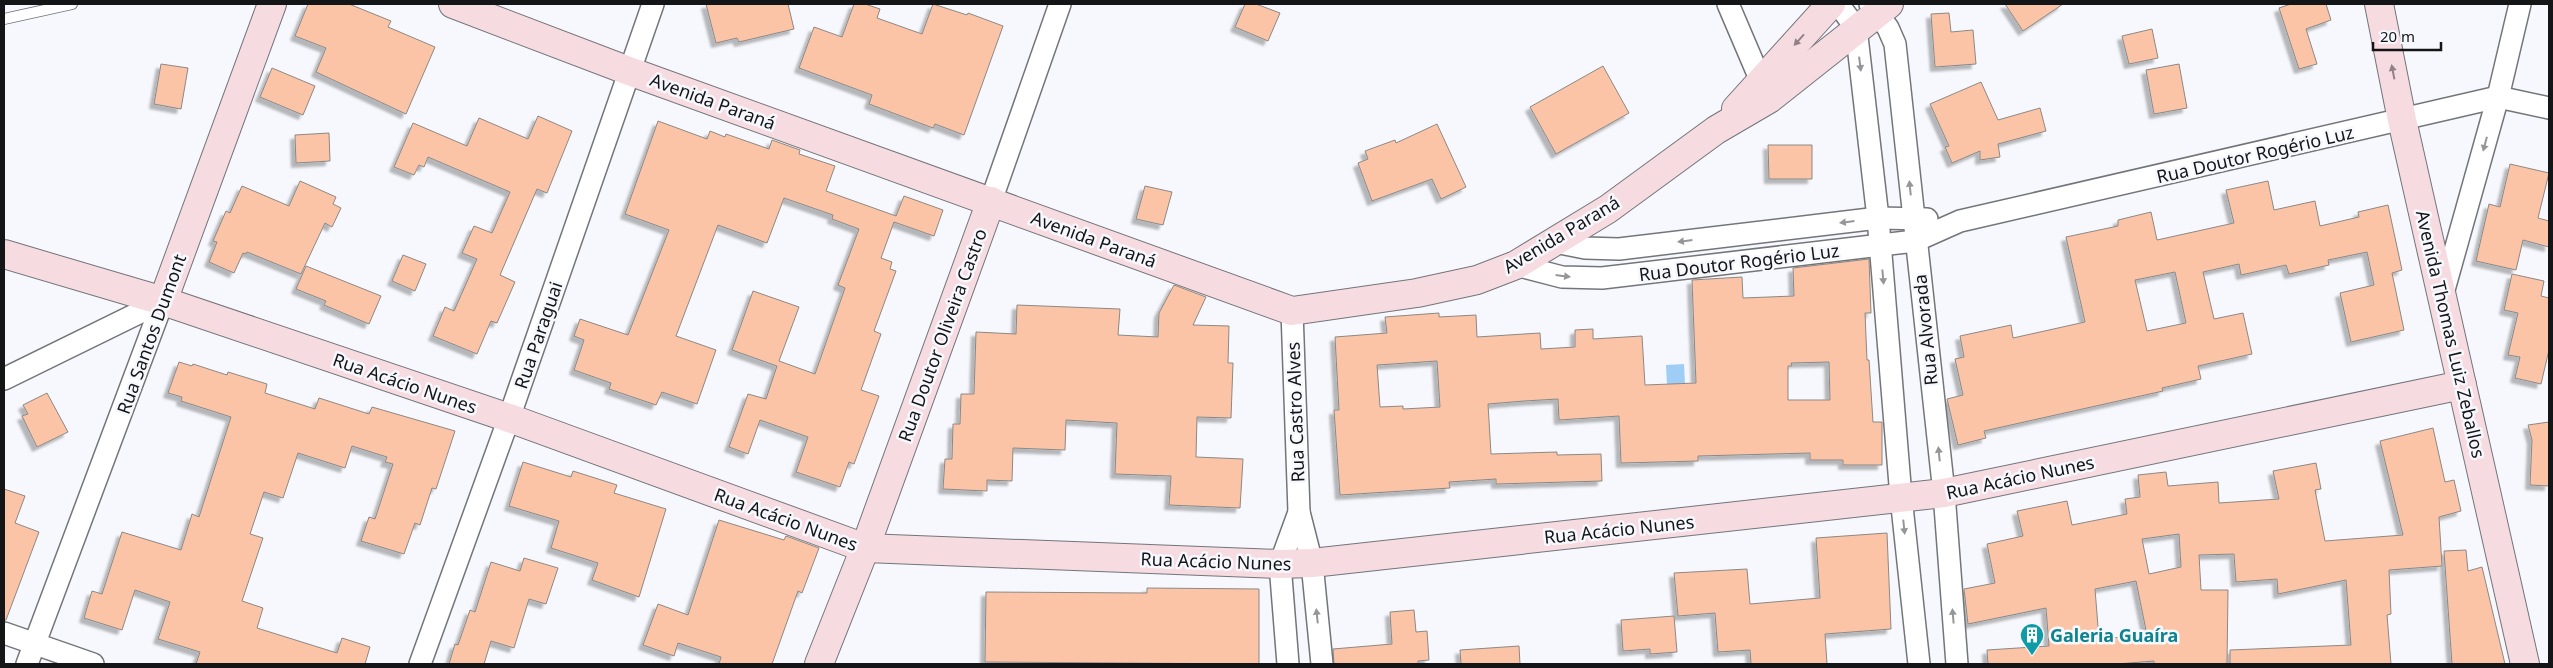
<svg xmlns="http://www.w3.org/2000/svg" width="2553" height="668" viewBox="0 0 2553 668" font-family="'Noto Sans',sans-serif">
	<style>
		.water { fill: #9ecef6 }
		.building { fill: #fbc4a6; stroke: #8c8885; fill-rule: evenodd; filter: url(#shadow) }
		.lines { fill: none; stroke-linecap: round; stroke-linejoin: round }
		.lane-casing { stroke: #737579; stroke-width: 12 }
		.street-casing { stroke: #737579; stroke-width: 24 }
		.secondary-casing { stroke: #737579; stroke-width: 30 }
		.lane { stroke: #fff; stroke-width: 10 }
		.street { stroke: #fff; stroke-width: 21 }
		.secondary { stroke: #f6dbe1; stroke-width: 28 }
		.oneway { fill: #908286 }
		.oneway2 { fill: #959697 }
		.labels { text-anchor: middle; dominant-baseline: central; stroke-width: 5; stroke-linejoin: round; paint-order: stroke }
		.street-label { font-size: 18px; fill: #141517; stroke: #f6f8fd }
		.culture-label { font-size: 18px; font-weight: bold; fill: #0d838f; stroke: #f6f8fd; text-anchor: start }
	</style>
	<defs>
		<filter id="shadow"><feDropShadow dx="-4.5" dy="4.5" stdDeviation="1" flood-color="#0004"/></filter>
	</defs>
	<rect width="100%" height="100%" fill="#f6f8fd"/>
	<path class="water" d="M1684 364 1685 383 1667 385 1666 365Z"/>
	<g class="building">
		<path d="M308 4H349L391 21 388 27 435 47 406 114 316 72 326 48 295 36Z"/>
		<path d="M706 4H788L794 29 739 42 737 38 716 43Z"/>
		<path d="M854 4H865L880 9 877 18 922 34 933 4 967 15 968 13 1003 26 964 135 935 124 933 128 869 104 872 95 799 68 814 27 842 37Z"/>
		<path d="M1245 4H1256L1280 13 1268 41 1235 27Z"/>
		<path d="M2005 4H2063L2023 31Z"/>
		<path d="M2291 4H2326L2331 20 2306 29 2317 64 2299 69 2279 8Z"/>
		<path d="M1949 13 1951 32 1973 30 1976 64 1935 67 1931 14Z"/>
		<path d="M2152 29 2158 58 2129 64 2122 36Z"/>
		<path d="M161 64 188 68 181 109 154 104Z"/>
		<path d="M2179 64 2187 108 2154 114 2146 70Z"/>
		<path d="M1603 66 1629 113 1556 154 1530 107Z"/>
		<path d="M272 68 315 86 303 115 260 97Z"/>
		<path d="M1981 82 1998 120 2040 108 2046 131 1998 144 2000 157 1980 160V151L1952 163 1945 147 1949 146 1930 104Z"/>
		<path d="M538 116 572 131 547 193 537 189 500 275 515 282 497 323 491 321 477 354 433 336 445 307 454 311 477 259 462 253 474 226 492 233 510 192 428 157 424 167 419 165 414 175 394 167 413 123 467 146 479 118 528 139Z"/>
		<path d="M658 121 707 139 710 131 725 137 726 134 769 149 772 140 800 150 799 154 835 166 826 191 896 216 904 196 943 210 934 236 894 222 881 258 892 262 890 269 896 271 874 331 881 334 861 390 879 396 854 464 849 462 840 487 796 472 808 437 760 420 748 454 729 447 748 394 766 399 777 366 732 350 753 291 799 307 779 361 815 374 845 288 838 285 859 229 832 219 833 215 784 198 767 243 718 225 676 336 716 350 697 404 662 392 656 405 609 389 611 383 574 370 584 340 574 336 580 319 628 335 669 230 625 214Z"/>
		<path d="M1437 124 1466 187 1441 199 1432 179 1372 201 1358 163 1368 159 1365 151 1395 140 1396 143Z"/>
		<path d="M329 133 330 161 296 163 295 135Z"/>
		<path d="M1768 145H1812V179H1769Z"/>
		<path d="M2510 164 2549 173 2538 218 2549 221V247L2523 240 2516 270 2476 261 2489 204 2500 207Z"/>
		<path d="M300 181 336 197 333 204 341 208 332 227 325 223 301 274 247 252 246 254 243 253 234 273 209 262 217 242 213 241 226 211 230 213 242 186 289 206Z"/>
		<path d="M2268 181 2274 210 2315 201 2320 226 2359 217 2358 212 2388 205 2402 270 2392 273 2404 330 2351 342 2340 293 2374 285 2367 252 2328 260 2329 265 2289 274 2286 265 2241 275 2239 264 2203 272 2214 319 2243 313 2252 354 2198 366 2201 379 2162 388 2163 391 1984 431 1986 438 1958 445 1947 399 1963 395 1955 359 1964 357 1960 336 2011 325 2013 338 2085 322 2066 237 2118 226V220L2151 212 2157 240 2234 223 2226 190ZM2175 272 2186 323 2147 331 2135 280Z"/>
		<path d="M1145 186 1172 192 1163 225 1136 219Z"/>
		<path d="M403 255 426 264 415 291 392 281Z"/>
		<path d="M1869 259 1871 313H1865L1867 360H1869L1873 422H1882V465H1843V460H1810V453L1698 456V461L1621 463 1619 416 1559 420 1558 399 1524 401 1488 404 1491 454 1557 452V455L1601 454 1602 481 1496 484V479L1449 482 1450 488 1340 495 1334 410H1339L1335 337 1387 333 1385 317 1439 313V317L1476 315 1477 337 1540 333 1541 349 1575 347V330L1593 329V339L1642 336 1645 385 1696 383 1692 280 1742 277 1743 298 1794 296 1793 268ZM1437 361 1440 407 1403 409V406L1380 407 1377 365ZM1829 362 1830 400H1788V366H1792L1791 363Z"/>
		<path d="M306 266 381 296 369 324 324 305 326 301 296 289Z"/>
		<path d="M2512 274 2544 281 2541 296 2549 298V350L2541 384 2515 378 2520 357 2508 355 2518 313 2504 310Z"/>
		<path d="M1174 285 1206 297 1193 325 1229 326 1228 363H1233L1231 418 1197 417 1196 457 1243 459 1240 508 1169 505 1171 476 1115 474 1117 423 1066 420 1065 450 1013 448 1012 481 987 480V491L943 489 945 459H952L953 424H960L961 394H974L976 332 1016 334 1017 305 1120 309 1118 335 1158 337 1159 313Z"/>
		<path d="M179 362 192 366 193 364 227 375 228 372 267 384 265 393 315 409 319 398 369 414 372 407 455 431 436 489 432 488 420 525 415 523 404 554 361 541 369 517 375 519 393 464 385 462 387 457 352 446 345 468 298 453 283 498 264 492 250 534 263 538 242 601 263 608 257 628 337 653 342 638 370 647 365 664H196L200 652 158 639 170 602 135 590 122 630 84 618 92 591 102 594 122 532 181 550 192 514 199 517 231 417 181 401 182 397 168 393Z"/>
		<path d="M47 393 68 432 37 447 22 416 28 414 23 405Z"/>
		<path d="M2549 422V486L2530 485 2532 440 2528 425Z"/>
		<path d="M2433 428 2445 482 2454 480 2461 511 2439 517 2442 566 2389 570 2391 614 2387 615 2391 664H2230V650L2351 645 2346 580 2278 594 2277 579 2236 582 2234 554 2199 555 2201 590H2228L2227 664H2154V661L2116 664H1988L1987 650 2049 646 2046 608 1968 624 1964 589 1995 583 1987 544 2023 536 2017 511 2067 501 2072 525 2127 514 2125 499 2140 497 2138 475 2166 472 2168 486 2218 482 2219 503 2279 499 2273 471 2316 463 2321 489 2315 490 2325 541 2403 535 2380 441ZM2179 534 2181 567 2149 574 2142 539ZM2136 581 2147 635 2099 639 2095 589Z"/>
		<path d="M523 462 571 477 573 471 617 485 614 493 666 509 639 597 592 580 598 563 551 548 559 521 509 506Z"/>
		<path d="M4 489 25 496 15 523 39 532 6 620H4Z"/>
		<path d="M719 520 784 540 786 536 819 548 802 593 798 591 772 664H719L721 657 678 643 674 656 643 645 658 604 688 615Z"/>
		<path d="M1887 533 1891 629 1825 634 1827 664H1751L1750 650 1718 652 1715 613 1678 616 1674 573 1747 569 1750 604 1820 598 1816 538Z"/>
		<path d="M2466 550 2468 571 2482 567 2505 664H2452L2444 551Z"/>
		<path d="M524 558 558 568 546 604 529 599 514 648 491 641 484 664H449L455 644 458 645 470 610 475 612 491 562 520 571Z"/>
		<path d="M1147 588 1259 589V664L985 662 986 592 1147 593Z"/>
		<path d="M1414 610 1416 632 1427 631 1429 660 1418 661V664H1334L1333 649 1392 644 1390 612Z"/>
		<path d="M1674 616 1677 652 1650 654V649L1623 651 1621 620Z"/>
		<path d="M1519 646 1520 664H1461L1460 650Z"/>
	</g>
	<g class="lines">
		<g class="lane-casing">
			<path id="lane" d="M4 19 72 4"/>
		</g>
		<g class="street-casing">
			<g id="street">
				<path d="M1728 4 1766 93"/>
				<path d="M1838 4 1856 28 1878 218 1901 497 1919 664"/>
				<path d="M1870 4 1888 28 1895 44 1944 493 1957 664"/>
				<path d="M991 201 1060 4"/>
				<path d="M1555 242 1585 248 1619 249 1878 218 1927 219"/>
				<path d="M1516 265 1562 277 1602 278 1915 241 1960 221 2498 97 2549 108"/>
				<path d="M2442 297 2498 97 2520 4"/>
				<path d="M1292 311 1299 512 1312 563 1322 664"/>
				<path d="M4 379 163 301"/>
				<path d="M4 633 93 664"/>
				<path d="M27 664 163 301"/>
				<path d="M420 664 509 418 653 4"/>
				<path d="M1288 664 1280 564 1299 512"/>
			</g>
		</g>
		<g class="secondary-casing">
			<g id="secondary">
				<path d="M453 4 629 71 1292 311 1417 293 1477 280 1516 265 1608 209 1716 130 1769 99 1889 4"/>
				<path d="M2379 4 2402 120 2525 664"/>
				<path d="M1736 109 1831 4"/>
				<path d="M4 254 163 301 509 418 865 548 1280 564 1312 563 1944 493 2462 385"/>
				<path d="M163 301 272 4"/>
				<path d="M819 664 865 548 991 201"/>
			</g>
		</g>
		<use href="#lane" class="lane"/>
		<use href="#street" class="street"/>
		<use href="#secondary" class="secondary"/>
	</g>
	<defs><path id="oneway-solid" d="M-6-.8H1V-3.2L6.5 0L1 3.2V.8H-6Z" transform="scale(1.25)"/></defs>
	<g class="oneway">
		<use href="#oneway-solid" transform="translate(1799 40) rotate(132)"/>
		<use href="#oneway-solid" transform="translate(2393 72) rotate(-101)"/>
	</g>
	<g class="oneway2">
		<use href="#oneway-solid" transform="translate(1860 64) rotate(83)"/>
		<use href="#oneway-solid" transform="translate(2485 144) rotate(105)"/>
		<use href="#oneway-solid" transform="translate(1910 188) rotate(-96)"/>
		<use href="#oneway-solid" transform="translate(1847 222) rotate(173)"/>
		<use href="#oneway-solid" transform="translate(1685 241) rotate(173)"/>
		<use href="#oneway-solid" transform="translate(1563 276) rotate(7)"/>
		<use href="#oneway-solid" transform="translate(1883 277) rotate(85)"/>
		<use href="#oneway-solid" transform="translate(1939 454) rotate(-96)"/>
		<use href="#oneway-solid" transform="translate(1904 527) rotate(84)"/>
		<use href="#oneway-solid" transform="translate(1317 616) rotate(-96)"/>
		<use href="#oneway-solid" transform="translate(1953 616) rotate(-95)"/>
	</g>
	<defs>
		<g id="building-pin" transform="scale(1.25)"><path d="M0 17L-7.5 6A9.5 9.5 0 1 1 7.5 6Z" fill="#0f9aa8" stroke="#f6f8fd"/><path d="M-4-6H4V6H1V3H-1V6H-4ZM-2.5-4.3h1.7v1.8h-1.7ZM.8-4.3h1.7v1.8H.8ZM-2.5-1h1.7V.8h-1.7ZM.8-1h1.7V.8H.8Z" fill="#fff"/></g>
	</defs>
	<g fill-rule="evenodd">
		<use href="#building-pin" x="2032" y="635"/>
	</g>
	<g class="labels">
		<g class="street-label">
			<text transform="translate(713 101) rotate(20)">Avenida Paraná</text>
			<text transform="translate(2255 154) rotate(-13)">Rua Doutor Rogério Luz</text>
			<text transform="translate(1561 234) rotate(-31)">Avenida Paraná</text>
			<text transform="translate(1094 239) rotate(20)">Avenida Paraná</text>
			<text transform="translate(1739 262) rotate(-7)">Rua Doutor Rogério Luz</text>
			<text transform="translate(1925 330) rotate(-96)">Rua Alvorada</text>
			<text transform="translate(151 334) rotate(-70)">Rua Santos Dumont</text>
			<text transform="translate(2451 334) rotate(77)">Avenida Thomas Luiz Zeballos</text>
			<text transform="translate(538 335) rotate(-71)">Rua Paraguai</text>
			<text transform="translate(942 335) rotate(-70)">Rua Doutor Oliveira Castro</text>
			<text transform="translate(405 383) rotate(19)">Rua Acácio Nunes</text>
			<text transform="translate(1295 412) rotate(-92)">Rua Castro Alves</text>
			<text transform="translate(2020 477) rotate(-12)">Rua Acácio Nunes</text>
			<text transform="translate(786 519) rotate(20)">Rua Acácio Nunes</text>
			<text transform="translate(1619 529) rotate(-6)">Rua Acácio Nunes</text>
			<text transform="translate(1216 561) rotate(2)">Rua Acácio Nunes</text>
		</g>
		<g class="culture-label">
			<text x="2050" y="635">Galeria Guaíra</text>
		</g>
	</g>
	<rect width="2553" height="668" fill="none" stroke="#141517" stroke-width="10"/>
	<path d="M2373 42v8h68v-8" fill="none" stroke="#141517" stroke-width="2.5"/>
	<text x="2380" y="42" font-size="15" fill="#141517" stroke="#f6f8fd" stroke-width="4" paint-order="stroke">20 m</text>
</svg>
